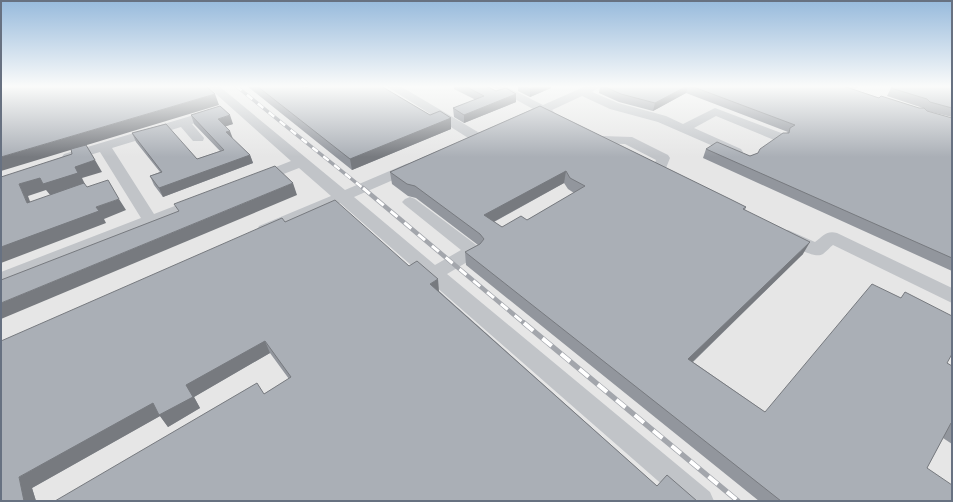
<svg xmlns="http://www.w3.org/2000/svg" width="953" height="502" viewBox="0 0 953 502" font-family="'Alegreya Sans',sans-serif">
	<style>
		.built { fill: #e6e6e6 }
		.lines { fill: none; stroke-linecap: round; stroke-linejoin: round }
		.minor { fill: #c1c4c8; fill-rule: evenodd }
		.rail-far2-casing { stroke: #a3a6ac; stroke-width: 3.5 }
		.rail-far1-casing { stroke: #a3a6ac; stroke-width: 4.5 }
		.rail-casing { stroke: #a3a6ac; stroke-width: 5.5 }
		.rail-far2 { stroke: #fff; stroke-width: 2.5; stroke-dasharray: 7; stroke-linecap: butt }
		.rail-far1 { stroke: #fff; stroke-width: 3; stroke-dasharray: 9; stroke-linecap: butt }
		.rail { stroke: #fff; stroke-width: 4; stroke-dasharray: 12; stroke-linecap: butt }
		.wall { fill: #92969d; fill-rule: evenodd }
		.shaded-wall { fill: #777a7f }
		.building { fill: #aaafb6; stroke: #777a7f; fill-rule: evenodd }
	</style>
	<rect width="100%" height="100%" fill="#f5f6f3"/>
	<rect class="built" x="1" y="86" width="951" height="415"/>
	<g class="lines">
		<g class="minor">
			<path d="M207 86H219L345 190 406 164 411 163 416 164 418 167 416 170 354 197 435 265 461 250 405 205 402 202 405 199 410 197 415 199 479 247 482 251 479 255 447 274 710 492 714 501H681L340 203 271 234 265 235 259 234 257 230 259 226 331 196 299 168 263 182 258 183 253 182 251 179 253 176 291 161Z"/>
			<path d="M386 86H400L483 135 484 138 483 141H473Z"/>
			<path d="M491 86H505L543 105 586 86H601L592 92 618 103 666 116 683 124 715 108 784 134 785 137 784 140H774L716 116 694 128 741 149 743 152 741 155 736 156 658 122 610 109 582 96 552 110 555 113 553 116 549 117 542 114 527 121H519L517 118 519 115 533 109Z"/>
			<path d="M846 86H859L852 92 848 93 842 90Z"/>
			<path d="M214 109 218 110 220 113 218 116 192 124 204 138 203 141H193L181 127 112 148 154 214 198 197 203 199 206 202 203 205 1 285V272L141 218 100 152 69 161 64 160 62 157 64 154Z"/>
			<path d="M602 136 632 137 668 155 670 158 664 173 659 174 654 173 652 170 656 160 625 144 597 143 595 140 597 137Z"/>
			<path d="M788 230 815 242C823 236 827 230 837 233L952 288V303L833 245C830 247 827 251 823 254 814 260 791 244 782 239L780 235 782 231Z"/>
		</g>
		<g class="rail-far2-casing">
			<path id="rail-far2" d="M236 86 364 189"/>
		</g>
		<g class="rail-far1-casing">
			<path id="rail-far1" d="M363 188 525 324"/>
		</g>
		<g class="rail-casing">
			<path id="rail" d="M524 323 738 501"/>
		</g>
		<use href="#rail-far2" class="rail-far2"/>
		<use href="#rail-far1" class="rail-far1"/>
		<use href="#rail" class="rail"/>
	</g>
	<g class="wall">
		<path d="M247 86H301L304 88 430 115 451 118V129L352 170Z"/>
		<path d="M454 86H486L496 91 516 94V102L464 123 454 117 453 108 476 100 454 89Z"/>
		<path d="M518 86H551V88L530 97 518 91Z"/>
		<path d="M600 86H843L879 98 919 108H923L887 96 891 88 952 86V117L927 111 952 118V271L703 158 706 149 750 156 758 153 788 132 686 93 653 111 619 102 599 93Z"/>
		<path d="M540 106 746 207 745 210 803 254 693 362 765 412 947 363 952 366V444L943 438 927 468 952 501H759L466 265 465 252 478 245 416 198 408 196 392 184 390 172ZM564 183 568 189 574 193 527 220 502 227 494 222Z"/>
		<path d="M191 115 233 124 225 126 232 138 250 155 253 163 163 197 154 185 150 176 160 172 136 142 132 133 197 159 220 151 194 124Z"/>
		<path d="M285 222 439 291 657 486 264 394 289 379 270 353 194 397 200 408 168 427 160 416 32 488 36 501H1Z"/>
	</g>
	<g class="shaded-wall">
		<path d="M537 86H551V88L530 97V89Z"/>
		<path d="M687 86H688L686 93 653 111 655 103Z"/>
		<path d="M215 94 219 105 1 171V157Z"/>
		<path d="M516 94V102L464 123V115Z"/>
		<path d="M230 115 233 124 221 128 218 119Z"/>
		<path d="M451 118V129L352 170 350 159Z"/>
		<path d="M230 131 233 139 226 132Z"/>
		<path d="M250 155 253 163 163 197 159 188Z"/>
		<path d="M95 160 102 172 82 178 85 184 51 196 46 190 28 196 35 215 27 203 19 184Z"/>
		<path d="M566 171 564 183 484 227V215Z"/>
		<path d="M293 183 297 195 1 319V303Z"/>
		<path d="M119 199 126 210 104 219 106 223 1 263V247L96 207Z"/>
		<path d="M810 242 803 254 683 371 688 359Z"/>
		<path d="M438 279 439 291 431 296 430 284Z"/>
		<path d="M265 341 270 353 194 397 200 408 168 427 160 416 32 488 36 501H24L19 477Z"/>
	</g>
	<g class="building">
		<path d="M1 86H206L215 94 1 157Z"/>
		<path d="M257 86H301L304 88 310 86H381L430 115 440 111 451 118 350 159Z"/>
		<path d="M465 86H486L496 91 506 88 516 94 464 115 453 108 484 96Z"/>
		<path d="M525 86H537L530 89Z"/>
		<path d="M603 86H687L655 103 621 94Z"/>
		<path d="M691 86H843L879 98 881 96 919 108H924L927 111 952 118V258L706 149 717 142 750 156 758 153 760 149 783 133H789L790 128 795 125Z"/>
		<path d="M894 86H952V108L930 102 927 99 891 88Z"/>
		<path d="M220 106 230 115 218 119 230 131 226 132 250 155 159 188 150 176 162 172 132 133 166 124 197 159 224 150 191 115Z"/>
		<path d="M540 106 732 200 746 207 743 209 810 242 688 359 765 412 872 284 901 298 905 292 952 316V354L947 363 952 366V424L951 423 927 468 952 485V501H781L465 252 480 244 484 239 480 234 415 186 407 184 390 172ZM566 171 570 178 585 186 527 220 521 216 502 227 484 215Z"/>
		<path d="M86 145 95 160 75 167 78 173 43 184 40 178 19 184 27 203 84 183 87 187 108 180 119 199 96 207 99 211 1 247V177L72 154 71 149Z"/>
		<path d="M275 166 293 183 1 303V280L179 211 174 204Z"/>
		<path d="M335 200 409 266 417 261 438 279 430 284 657 486 667 475 697 501H55L257 383 264 394 291 377 265 341 186 385 193 397 159 415 153 403 19 477 24 501H1V341L282 218 285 222Z"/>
	</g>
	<linearGradient id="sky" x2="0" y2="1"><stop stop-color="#97badc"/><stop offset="0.55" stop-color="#fafbfa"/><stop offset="1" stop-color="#fafbfa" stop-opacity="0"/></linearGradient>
	<rect width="953" height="157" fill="url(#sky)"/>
	<rect width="953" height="502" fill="none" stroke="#677181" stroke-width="4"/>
</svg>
